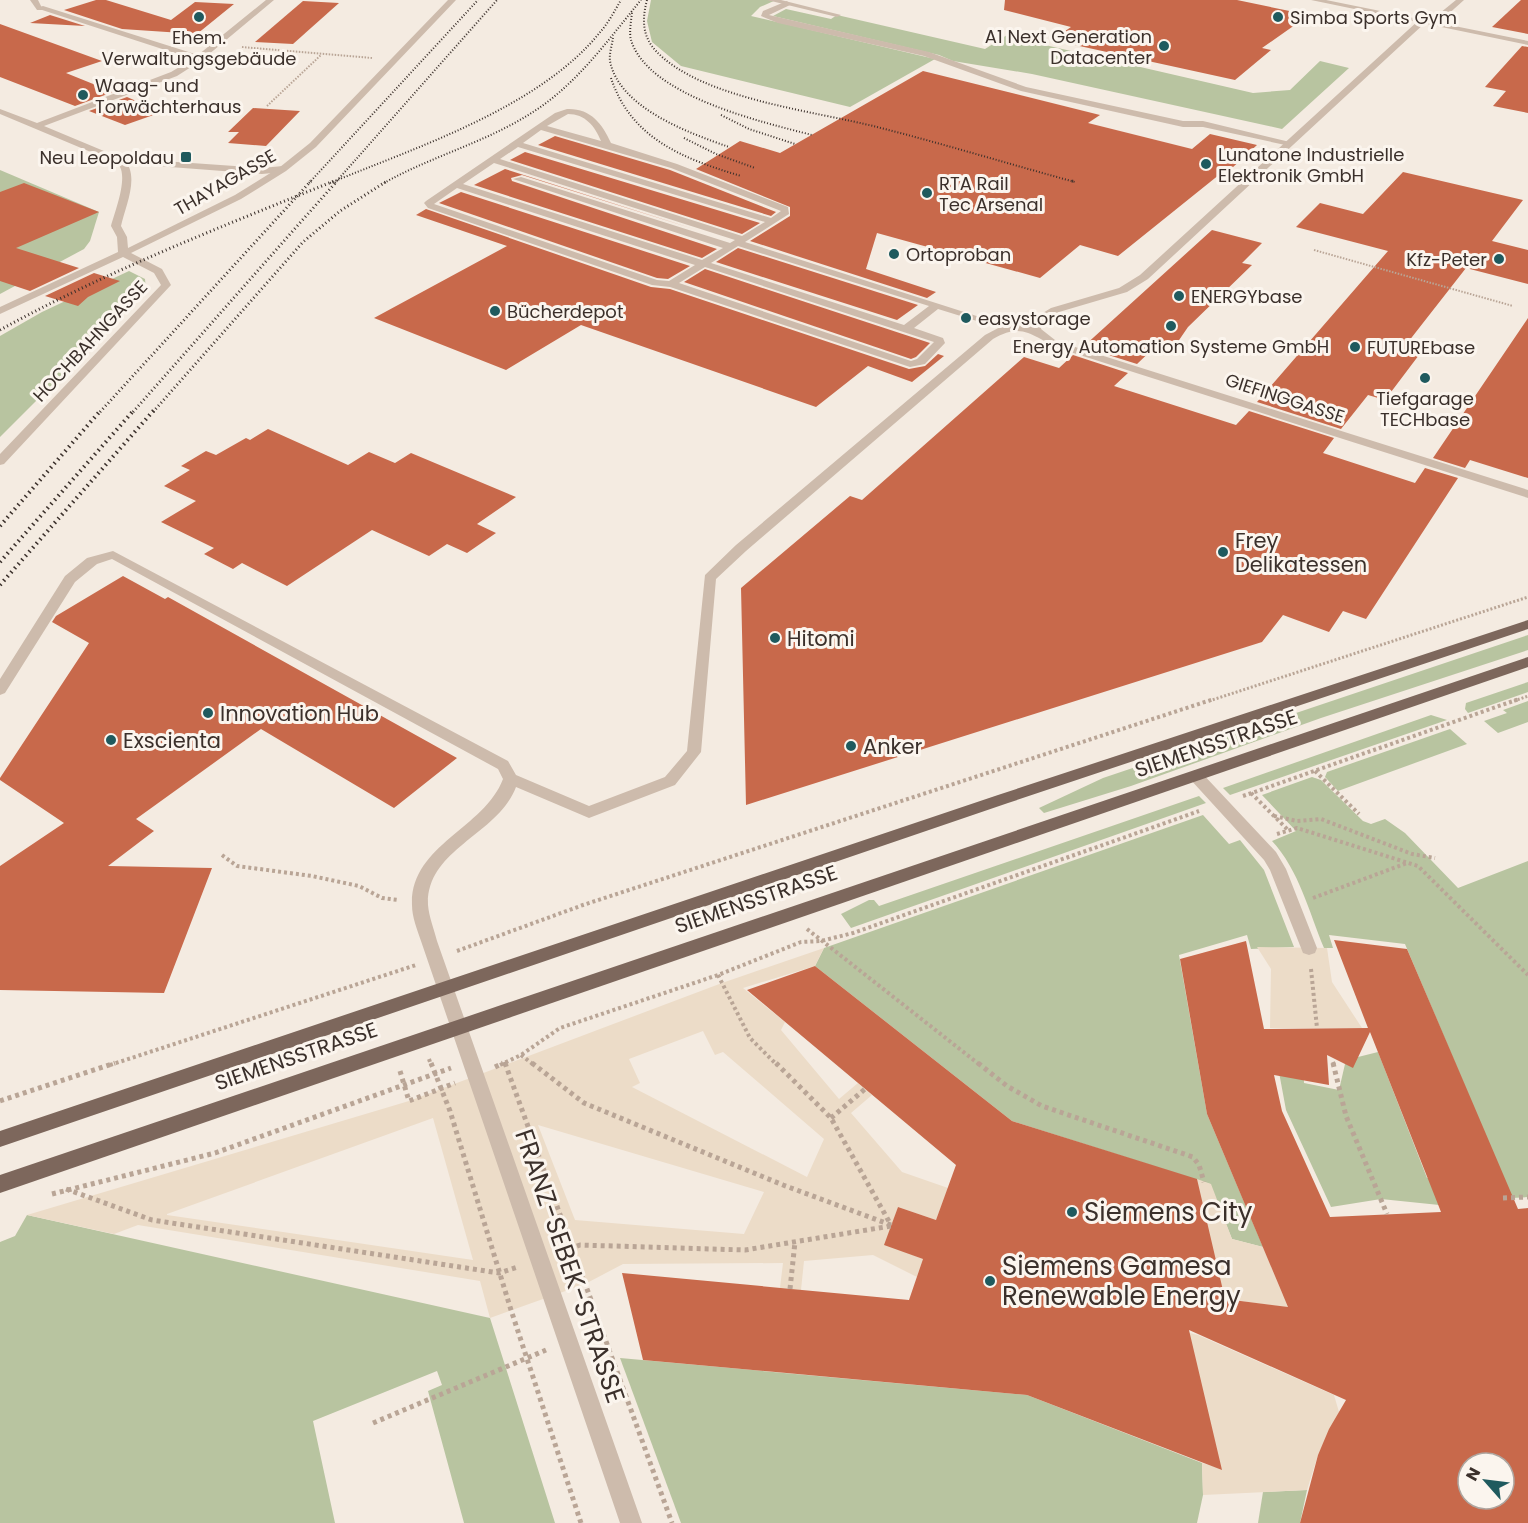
<svg xmlns="http://www.w3.org/2000/svg" width="1528" height="1523" viewBox="0 0 1528 1523" font-family="Poppins,sans-serif">
	<style>
		.green { fill: #b8c4a0 }
		.plaza { fill: #ecdcc8; fill-rule: evenodd }
		.building { fill: #c8694b; fill-rule: evenodd }
		.lines { fill: none; stroke-linecap: round; stroke-linejoin: round }
		.path-far3 { stroke: #b9a596; stroke-width: 2; stroke-dasharray: 1.5 1.5; stroke-linecap: butt }
		.path-far2 { stroke: #b9a596; stroke-width: 3; stroke-dasharray: 2 2; stroke-linecap: butt }
		.path-far1 { stroke: #b9a596; stroke-width: 4; stroke-dasharray: 3 3; stroke-linecap: butt }
		.path { stroke: #b9a596; stroke-width: 5; stroke-dasharray: 4 4; stroke-linecap: butt }
		.service { fill: #cdbbac; fill-rule: evenodd }
		.pedestrian { fill: #cdbbac; fill-rule: evenodd }
		.minor { fill: #cdbbac; fill-rule: evenodd }
		.tertiary { fill: #cdbbac; fill-rule: evenodd }
		.primary { fill: #7d675c; fill-rule: evenodd }
		.rail-far2 { stroke: #3b302b; stroke-width: 2; stroke-dasharray: 1 2; stroke-linecap: butt }
		.rail-far1 { stroke: #3b302b; stroke-width: 3; stroke-dasharray: 1 3; stroke-linecap: butt }
		.rail { stroke: #3b302b; stroke-width: 4; stroke-dasharray: 1.5 4; stroke-linecap: butt }
		.poi-dot { fill: #1f5a5e; stroke: #fbf5ee; stroke-width: 2 }
		.labels { text-anchor: middle; dominant-baseline: central; stroke-width: 6; stroke-linejoin: round; paint-order: stroke }
		.far-poi-label { font-size: 18px; fill: #3b302b; stroke: #fbf5ee; text-anchor: start }
		.far-street-label { font-size: 18px; fill: #3b302b; stroke: #fbf5ee }
		.poi-label { font-size: 21px; fill: #3b302b; stroke: #fbf5ee; text-anchor: start }
		.street-label { font-size: 21px; fill: #3b302b; stroke: #fbf5ee }
		.near-poi-label { font-size: 26px; fill: #3b302b; stroke: #fbf5ee; text-anchor: start }
		.near-street-label { font-size: 26px; fill: #3b302b; stroke: #fbf5ee }
	</style>
	<rect width="100%" height="100%" fill="#f4ebe1"/>
	<g class="green">
		<path d="M651 0H776L760 7 751 16 935 59 850 107 681 66 652 42 647 21Z"/>
		<path d="M786 9 831 19 837 15 985 49 1018 28 1032 42 1253 93 1290 90 1320 61 1349 68 1282 129 1032 74 953 61 939 55 773 16Z"/>
		<path d="M0 170 99 212 90 241 84 249 0 294Z"/>
		<path d="M129 271 145 279 146 291 0 437V336L42 312Z"/>
		<path d="M1528 635V650L1321 718 1131 786 1044 813 1039 808 1103 778Z"/>
		<path d="M1528 682V692L1468 713 1465 709 1466 703Z"/>
		<path d="M1528 701V722L1498 733 1484 721 1507 713 1503 710Z"/>
		<path d="M1431 715 1447 720 1230 795 1223 788Z"/>
		<path d="M1450 729 1467 744 1338 791 1325 777 1327 772Z"/>
		<path d="M1312 777 1321 780 1363 821 1371 824 1385 819 1405 833 1458 888 1528 861V1197L1512 1198 1405 944 1329 935 1333 948H1324C1309 912 1299 870 1272 841L1296 831 1262 795Z"/>
		<path d="M1199 796 1206 803 851 928 841 914 869 900H874L879 906Z"/>
		<path d="M1203 815 1229 844 1240 840 1264 870 1294 947 1251 949 1247 935 1179 955 1207 1114 1263 1247 1232 1239 1210 1184 1012 1121 815 966 824 948Z"/>
		<path d="M1378 1052 1427 1178H1438L1449 1206 1381 1199 1331 1207 1286 1110 1276 1056 1303 1061 1304 1083 1339 1090 1345 1064 1358 1057Z"/>
		<path d="M27 1215 490 1318 555 1523H464L428 1391 442 1385 437 1371 313 1421 335 1523H0V1242L15 1236Z"/>
		<path d="M620 1358 1027 1395 1202 1463 1203 1495 1197 1523H681Z"/>
		<path d="M1307 1490 1300 1523H1258L1263 1492Z"/>
	</g>
	<g class="plaza">
		<path d="M1257 947 1327 948 1332 982 1362 1028H1270L1271 969Z"/>
		<path d="M824 948 815 966 743 988 785 1022 781 1030 839 1099 858 1083 872 1095 851 1113 902 1172 948 1188 936 1220 898 1207 885 1244 923 1259 917 1277 873 1255 804 1261 801 1290 780 1288 783 1263 623 1264 585 1284 490 1318 480 1281 138 1225 114 1234 27 1215 409 1101 722 983ZM703 1031 715 1055 723 1052 824 1139 807 1177 632 1087 640 1083 629 1059ZM433 1118 473 1260 167 1215V1214ZM538 1125 764 1192 744 1234 575 1220Z"/>
		<path d="M1197 1179 1211 1184 1232 1239 1263 1247 1283 1295 1303 1294 1307 1310 1189 1294Z"/>
		<path d="M1061 1303 1198 1335 1334 1395 1339 1412 1318 1455 1307 1490 1203 1495 1202 1463 1222 1469Z"/>
	</g>
	<g class="building">
		<path d="M96 0H106L171 20 195 2 234 4 197 34 122 29 64 10Z"/>
		<path d="M1005 0H1237L1309 15 1262 48 1271 50 1235 80 1052 40 1071 27 1004 10Z"/>
		<path d="M1521 0H1528V34L1492 27Z"/>
		<path d="M303 1 339 3 293 44 255 42Z"/>
		<path d="M50 15 85 26 30 23Z"/>
		<path d="M0 24 102 61 66 73 113 92 75 106 0 77Z"/>
		<path d="M1522 46 1528 47V113L1493 106 1506 91 1485 87Z"/>
		<path d="M923 71 1100 115 1088 123 1192 149 1210 134 1257 145 1232 168 1230 166 1118 256 1080 245 1040 278 877 233 866 269 936 292 927 298 750 241 790 216V207L696 169 740 141 780 153Z"/>
		<path d="M127 97 162 112 125 125 89 111Z"/>
		<path d="M253 108 300 111 266 146 228 143 239 132H228Z"/>
		<path d="M555 136 670 170 776 212 771 216 538 145Z"/>
		<path d="M525 152 760 223 742 234 510 160Z"/>
		<path d="M505 169 697 230 522 175 511 178 512 181 717 249 702 258 474 185Z"/>
		<path d="M1403 172 1523 200 1492 241 1528 250V284L1466 268 1405 346 1422 351 1385 400 1368 395 1341 429 1257 402 1388 251 1296 227 1320 203 1363 214Z"/>
		<path d="M24 183 99 212 16 248 79 268 30 291 0 281V192Z"/>
		<path d="M461 192 690 266 668 279 657 278 439 203Z"/>
		<path d="M426 209 651 287 670 289 909 369 925 366 938 354 944 356 912 382 868 366 816 407 581 325 506 370 374 318 507 246 416 215Z"/>
		<path d="M1212 230 1262 243 1242 263 1252 265 1188 327 1175 346 1159 343 1137 364 1083 347Z"/>
		<path d="M738 248 918 305 897 320 716 262Z"/>
		<path d="M705 269 930 343 916 357 911 359 684 282Z"/>
		<path d="M94 273 120 281 88 297 78 306 45 296Z"/>
		<path d="M1528 318V478L1470 460 1465 468 1433 458Z"/>
		<path d="M1073 355 1128 373 1114 386 1236 425 1249 411 1334 438 1323 453 1415 483 1425 468 1458 478 1366 619 1343 611 1329 632 1283 615 1262 642 746 805 741 588 850 496 862 500 1024 357 1059 368Z"/>
		<path d="M268 429 348 465 369 452 395 463 411 453 516 497 477 524 496 533 467 553 447 544 429 556 372 530 287 586 242 563 233 569 204 554 214 548 161 522 196 501 164 486 190 470 181 466 206 451 216 455 246 438 250 440Z"/>
		<path d="M123 576 165 599 168 597 457 758 394 808 261 729 136 819 154 831 108 866 212 868 164 993 0 990V866L64 823 0 780V778L89 643 52 622 56 616Z"/>
		<path d="M1334 940 1407 949 1518 1209 1528 1208V1523H1300L1318 1455 1329 1429 1346 1400 1189 1330 1222 1470 1027 1395 643 1360 622 1273 909 1300 923 1259 884 1245 898 1207 936 1220 956 1165 747 990 815 966 1012 1121 1197 1179 1225 1299 1288 1307 1207 1114 1180 959 1246 941 1264 1029 1368 1028ZM1370 1032 1441 1212 1330 1217 1282 1111 1274 1075 1329 1085 1327 1055 1353 1068ZM1468 1463H1504V1499H1468Z"/>
	</g>
	<g class="lines">
		<g class="path-far3">
			<path d="M242 47 372 58"/>
			<path d="M267 106 321 55"/>
			<path d="M1314 250 1513 306"/>
		</g>
		<g class="path-far2">
			<path d="M1209 701 1528 597"/>
			<path d="M1514 701 1528 696"/>
		</g>
		<g class="path-far1">
			<path d="M1315 771 1359 814"/>
			<path d="M1251 793 1288 830"/>
			<path d="M1243 796 1519 699"/>
			<path d="M1274 816 1297 821 1321 819 1412 854 1435 858"/>
			<path d="M1277 834 1297 828 1418 866 1528 975"/>
			<path d="M222 855 237 866 312 876 359 886 382 898 398 900"/>
			<path d="M1313 898 1407 863"/>
			<path d="M807 929 980 1065"/>
			<path d="M457 951 583 905 1214 699"/>
			<path d="M1311 969 1317 1028"/>
			<path d="M718 975 750 1038 777 1065"/>
			<path d="M521 1055 534 1065"/>
			<path d="M429 1059 431 1065"/>
			<path d="M504 1062 505 1065"/>
			<path d="M1333 1062 1334 1065"/>
			<path d="M110 1065 416 965"/>
			<path d="M500 1065 521 1055 560 1028 718 975 801 942 821 941 853 933 1199 811"/>
		</g>
		<g class="path">
			<path d="M431 1063 450 1111 511 1310 581 1523"/>
			<path d="M505 1063 672 1523"/>
			<path d="M532 1063 584 1103 783 1185 891 1225"/>
			<path d="M776 1063 831 1118 891 1225"/>
			<path d="M978 1063 1007 1086 1042 1106 1193 1157 1199 1165 1204 1182"/>
			<path d="M1333 1063 1346 1116 1387 1214"/>
			<path d="M495 1067 503 1063"/>
			<path d="M400 1071 409 1101 455 1083"/>
			<path d="M0 1101 115 1063"/>
			<path d="M831 1118 865 1089"/>
			<path d="M66 1189 152 1220 499 1273 518 1267"/>
			<path d="M52 1194 215 1153 451 1068"/>
			<path d="M1503 1198 1528 1197"/>
			<path d="M562 1252 580 1245 745 1250 891 1226"/>
			<path d="M790 1289 795 1242"/>
			<path d="M373 1423 546 1350"/>
		</g>
		<g class="service">
			<path d="M787 1 790 5 769 15 929 52 1026 87 1183 121H1203L1294 143 1290 146 1203 127H1183L1021 91 924 56 778 23 761 16 763 11Z"/>
			<path d="M567 109C590 108 602 123 611 143L677 164 788 207 789 214 745 242 1011 327 1006 330 938 309 914 328 943 338 945 343 925 364 910 367 670 287 652 285 428 208 424 203 426 201 555 113ZM568 114C585 114 595 126 601 141L547 126ZM541 130 671 168 781 211 771 218 523 143ZM518 147 765 222 742 236 500 159ZM494 163 735 240 730 243 521 177 513 179 723 248 702 260 463 184ZM457 188 695 265 669 281 657 280 434 204ZM738 246 929 306 904 325 711 263ZM705 267 934 342 917 359 911 361 679 283Z"/>
			<path d="M120 158 262 168 283 166 287 169 283 172 262 174 117 163 116 161Z"/>
			<path d="M1195 770 1200 771 1276 852 1286 869 1317 948 1315 953 1309 955 1303 953 1270 870 1264 860 1190 779 1187 775Z"/>
		</g>
		<path class="pedestrian" d="M30 0H38L43 10H37Z"/>
		<g class="minor">
			<path d="M266 0H274L202 60 177 76 44 126 123 159C141 174 125 207 121 226L127 237 128 248 235 195 280 167 310 143 448 0H456L316 147 286 171 241 199 131 253 162 269 171 285 4 464 0 465V454L161 285 154 273 123 257 0 314V307L118 252 117 237 111 226C115 211 130 174 117 163L0 114V109L37 123 171 72 193 59 36 8 43 6 198 55Z"/>
			<path d="M767 0H781L841 15 837 17Z"/>
			<path d="M1456 0H1464L1435 26H1429V22Z"/>
			<path d="M1419 20 1426 22 1148 279 1127 292 1059 312 1042 322 1041 329 1055 340 1072 346 1528 490V498L1064 350C1034 340 1026 320 993 339L746 551 716 579 701 752 675 785 589 818 516 787C498 835 426 849 428 905 429 917 434 929 437 941L642 1523H620L421 941C417 929 412 917 412 905 410 845 484 829 503 779L498 769 112 559 97 564 75 582 5 693 0 695V679L65 576 87 558 113 551 508 761 516 775 589 806 665 777 687 751 705 575 736 545 985 335 1006 324 1031 326 1033 319 1051 308 1119 288 1140 275Z"/>
		</g>
		<path class="tertiary" d="M1311 0H1326L1528 41V45Z"/>
		<g class="primary">
			<path d="M1528 620V629L1008 803 0 1147V1131L998 795Z"/>
			<path d="M1528 657V667L0 1193V1175Z"/>
		</g>
		<g class="rail-far2">
			<path d="M647 0C642 19 642 36 656 51 701 99 815 111 877 127 944 144 1009 164 1075 182"/>
			<path d="M632 13C631 21 629 33 631 40 648 96 762 122 812 135"/>
			<path d="M613 38C612 45 609 54 610 61 619 108 689 133 729 147"/>
			<path d="M611 78C631 139 684 159 741 176"/>
			<path d="M721 115 749 129 795 144"/>
			<path d="M684 138 716 154 755 168"/>
			<path d="M309 183 478 0"/>
			<path d="M330 183C417 147 541 107 601 31 609 22 615 10 621 0"/>
			<path d="M335 183 497 0"/>
			<path d="M384 183C432 156 487 142 533 112 577 84 608 40 641 0"/>
		</g>
		<g class="rail-far1">
			<path d="M1072 181 1075 182"/>
			<path d="M0 330C107 271 221 227 334 181"/>
			<path d="M100 412 311 181"/>
			<path d="M133 412 337 181"/>
			<path d="M153 412 303 242 340 211 387 181"/>
		</g>
		<g class="rail">
			<path d="M0 526 101 410"/>
			<path d="M0 562 134 410"/>
			<path d="M0 585 154 410"/>
		</g>
	</g>
	<g class="poi-dot">
		<circle cx="199" cy="17" r="6"/>
		<circle cx="1278" cy="17" r="6"/>
		<circle cx="1164" cy="46" r="6"/>
		<circle cx="83" cy="95" r="6"/>
		<rect x="180" y="151" width="12" height="12" rx="3"/>
		<circle cx="1206" cy="164" r="6"/>
		<circle cx="927" cy="193" r="6"/>
		<circle cx="894" cy="254" r="6"/>
		<circle cx="1499" cy="259" r="6"/>
		<circle cx="1179" cy="296" r="6"/>
		<circle cx="495" cy="311" r="6"/>
		<circle cx="966" cy="318" r="6"/>
		<circle cx="1171" cy="326" r="6"/>
		<circle cx="1355" cy="347" r="6"/>
		<circle cx="1425" cy="378" r="6"/>
		<circle cx="1223" cy="552" r="6"/>
		<circle cx="775" cy="638" r="6"/>
		<circle cx="208" cy="713" r="6"/>
		<circle cx="111" cy="740" r="6"/>
		<circle cx="851" cy="746" r="6"/>
		<circle cx="1072" cy="1212" r="6"/>
		<circle cx="990" cy="1281" r="6"/>
	</g>
	<g class="labels">
		<g class="far-poi-label">
			<text x="1290" y="17">Simba Sports Gym</text>
			<text x="1152" y="36" text-anchor="end">A1 Next Generation<tspan x="1152" dy="21">Datacenter</tspan></text>
			<text x="199" y="37" text-anchor="middle">Ehem.<tspan x="199" dy="21">Verwaltungsgebäude</tspan></text>
			<text x="95" y="85">Waag- und<tspan x="95" dy="21">Torwächterhaus</tspan></text>
			<text x="1218" y="154">Lunatone Industrielle<tspan x="1218" dy="21">Elektronik GmbH</tspan></text>
			<text x="174" y="157" text-anchor="end">Neu Leopoldau</text>
			<text x="939" y="183">RTA Rail<tspan x="939" dy="21">Tec Arsenal</tspan></text>
			<text x="906" y="254">Ortoproban</text>
			<text x="1487" y="259" text-anchor="end">Kfz-Peter</text>
			<text x="1191" y="296">ENERGYbase</text>
			<text x="507" y="311">Bücherdepot</text>
			<text x="978" y="318">easystorage</text>
			<text x="1171" y="346" text-anchor="middle">Energy Automation Systeme GmbH</text>
			<text x="1367" y="347">FUTUREbase</text>
			<text x="1425" y="398" text-anchor="middle">Tiefgarage<tspan x="1425" dy="21">TECHbase</tspan></text>
		</g>
		<g class="far-street-label">
			<text transform="translate(225 182) rotate(-30)">THAYAGASSE</text>
			<text transform="translate(90 341) rotate(-47)">HOCHBAHNGASSE</text>
			<text transform="translate(1285 398) rotate(18)">GIEFINGGASSE</text>
		</g>
		<g class="poi-label">
			<text x="1235" y="540">Frey<tspan x="1235" dy="24">Delikatessen</tspan></text>
			<text x="787" y="638">Hitomi</text>
			<text x="220" y="713">Innovation Hub</text>
			<text x="123" y="740">Exscienta</text>
			<text x="863" y="746">Anker</text>
		</g>
		<g class="street-label">
			<text transform="translate(1216 743) rotate(-19)">SIEMENSSTRASSE</text>
			<text transform="translate(756 899) rotate(-19)">SIEMENSSTRASSE</text>
			<text transform="translate(296 1056) rotate(-19)">SIEMENSSTRASSE</text>
		</g>
		<g class="near-poi-label">
			<text x="1084" y="1212">Siemens City</text>
			<text x="1002" y="1266">Siemens Gamesa<tspan x="1002" dy="30">Renewable Energy</tspan></text>
		</g>
		<g class="near-street-label">
			<text transform="translate(570 1266) rotate(71)">FRANZ-SEBEK-STRASSE</text>
		</g>
	</g>
	<g transform="translate(1486 1481) rotate(298)"><circle r="28" fill="#fbf5ee" stroke="#aea6a0" stroke-width="1.5"/>
	<path d="M0-4.5L10 22L0 15L-10 22Z" fill="#1f5a5e"/>
	<text y="-9" font-size="16" font-weight="bold" text-anchor="middle" fill="#3b302b">N</text>
	</g>
</svg>
